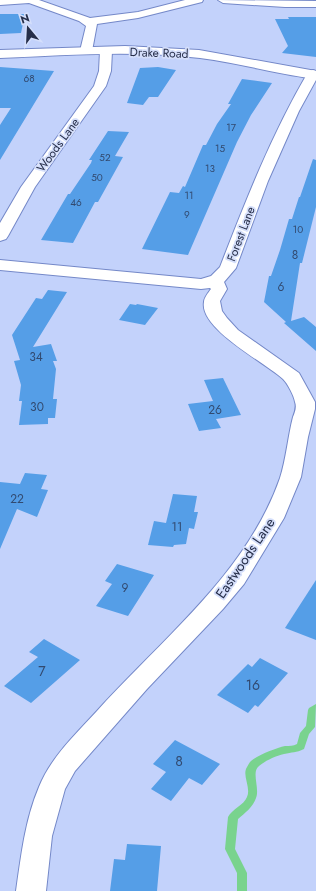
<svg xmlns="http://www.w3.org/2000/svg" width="316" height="891" viewBox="0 0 316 891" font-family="Jost,sans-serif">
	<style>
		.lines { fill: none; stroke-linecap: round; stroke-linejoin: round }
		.stream { fill: #79d38e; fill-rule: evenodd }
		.building { fill: #559ee7 }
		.minor-casing { stroke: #7488c8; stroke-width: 2 }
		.tertiary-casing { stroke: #7488c8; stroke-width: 2 }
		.minor { fill: #fff; fill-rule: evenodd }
		.tertiary { fill: #fff; fill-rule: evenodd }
		.labels { text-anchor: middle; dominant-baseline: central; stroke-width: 3.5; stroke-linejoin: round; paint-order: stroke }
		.far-number-label { font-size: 10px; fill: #324a70 }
		.far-street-label { font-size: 12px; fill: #262e49; stroke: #d5dffb }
		.number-label { font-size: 12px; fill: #324a70 }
		.street-label { font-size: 14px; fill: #262e49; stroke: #d5dffb }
		.near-number-label { font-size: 14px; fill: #324a70 }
	</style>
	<rect width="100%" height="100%" fill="#c3d2fb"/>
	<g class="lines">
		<path class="stream" d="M316 704 315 727 309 734 304 749C296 753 292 752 284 754 275 756 265 761 259 766 251 772 260 788 256 798 253 807 245 813 238 819L235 849 247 873V891H237V873L225 849 228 817C232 809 244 805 247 797 251 788 243 777 246 769 247 767 249 763 251 761 258 755 276 748 285 746 290 746 293 746 297 744L300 733 306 726 308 710 309 708Z"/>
	</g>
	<g class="building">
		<path d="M0 14H25L21 33 0 34Z"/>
		<path d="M288 17H316V57L282 53 288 46 275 19H289Z"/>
		<path d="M0 67 54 71 0 160V125L11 108H0Z"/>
		<path d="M158 67 176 70 158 97H149L143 105 127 103 140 68Z"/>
		<path d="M242 79 272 83 251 115 237 142 188 255 142 249 170 192 179 193 183 186 185 187 203 145H206L217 124 231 104H228Z"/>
		<path d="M108 131 129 132 115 156 123 157 98 202H95L73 243 41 240 68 194H70L91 163 92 160H89Z"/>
		<path d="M313 159 316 160V207L302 263H300L291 321 304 317 316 327V351L284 323 286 322 264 302 269 276H271L280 250 289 219H292L299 197H300Z"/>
		<path d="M48 290 67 292 33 347 51 344 57 361H53L56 369 53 399H57L55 418H48V424L19 425 22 401H19L21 385 14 361 20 360 12 335 36 298 42 299Z"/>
		<path d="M130 304 136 305 137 304 158 308 145 325 119 320Z"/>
		<path d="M223 378 241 415 216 419 221 428 199 431 188 404 213 401 204 380Z"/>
		<path d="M25 473 47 475 41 489 48 490 37 517 17 509 0 549V482L20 484Z"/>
		<path d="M173 494 197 496 194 512H198L194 529 189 528 186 544 174 545 173 547 148 545 154 521 166 523Z"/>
		<path d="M117 564 154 575 128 616 96 606 112 584 105 581Z"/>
		<path d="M316 580V640L285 628Z"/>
		<path d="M44 639 80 660 31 703 4 686 38 657 29 652Z"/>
		<path d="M260 658 288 673 258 707 255 705 248 713 217 695 248 664 252 667Z"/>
		<path d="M175 740 220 764 202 785 189 778 171 801 151 789 166 772 153 764Z"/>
		<path d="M127 844 161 846 157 891H110L114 859 125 860Z"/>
	</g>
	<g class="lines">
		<g class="minor-casing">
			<g id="minor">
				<path d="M0 0H39L90 18 138 12 185 0H203L202 2 138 18 97 24 92 51 90 53H82L80 51 86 26 79 21 29 3 0 5Z"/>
				<path d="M218 0 316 1V7H285L223 3Z"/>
				<path d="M106 47 110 49 112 51 111 71 106 86 35 187 8 236 6 239 0 241V223L21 187 94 86 99 71 100 51 102 49Z"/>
				<path d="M313 70 316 71V80L299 111 268 181 236 268 224 282 227 289 220 301 222 311 227 318 238 330 299 373 315 402V409L308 437 301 477 284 518 244 584 223 609 147 689 75 771 65 789 52 836 46 891H16C21 856 25 820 39 787 51 757 76 734 97 711 162 639 247 573 280 478 286 460 288 436 293 417 295 412 297 407 295 402 294 396 288 384 283 379 266 363 199 329 204 302 204 298 208 293 211 289L210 288 201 289 0 270V260L201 279 211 276 220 267C246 200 271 136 307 74L309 71Z"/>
			</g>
		</g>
		<g class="tertiary-casing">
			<path id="tertiary" d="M125 46 199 50 316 71V79C277 74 239 63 200 58 134 50 66 55 0 58V50Z"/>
		</g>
		<use href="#minor" class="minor"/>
		<use href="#tertiary" class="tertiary"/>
	</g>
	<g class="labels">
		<g class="far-number-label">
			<text x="29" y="78">68</text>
			<text x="231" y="127">17</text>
			<text x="220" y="148">15</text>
			<text x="105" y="157">52</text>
			<text x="210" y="168">13</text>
			<text x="97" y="177">50</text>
			<text x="189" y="195">11</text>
			<text x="76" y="202">46</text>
			<text x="187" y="214">9</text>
			<text x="298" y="229">10</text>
		</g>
		<g class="far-street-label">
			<text transform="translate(159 53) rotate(2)">Drake Road</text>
			<text transform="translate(58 145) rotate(-54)">Woods Lane</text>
			<text transform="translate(241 234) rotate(-69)">Forest Lane</text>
		</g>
		<g class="number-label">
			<text x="295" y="255">8</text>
			<text x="281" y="287">6</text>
			<text x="36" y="357">34</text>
			<text x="37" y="407">30</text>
			<text x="215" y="410">26</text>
			<text x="17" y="499">22</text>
			<text x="177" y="527">11</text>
			<text x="125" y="588">9</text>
		</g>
		<g class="street-label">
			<text transform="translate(245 558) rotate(-56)">Eastwoods Lane</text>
		</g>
		<g class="near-number-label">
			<text x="42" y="671">7</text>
			<text x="253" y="685">16</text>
			<text x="179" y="761">8</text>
		</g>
	</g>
	<g transform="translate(28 28) rotate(342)" stroke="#d5dffb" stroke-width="3" paint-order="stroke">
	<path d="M0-3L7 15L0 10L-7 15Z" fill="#262e49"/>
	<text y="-6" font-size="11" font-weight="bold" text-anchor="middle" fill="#262e49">N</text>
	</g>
</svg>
